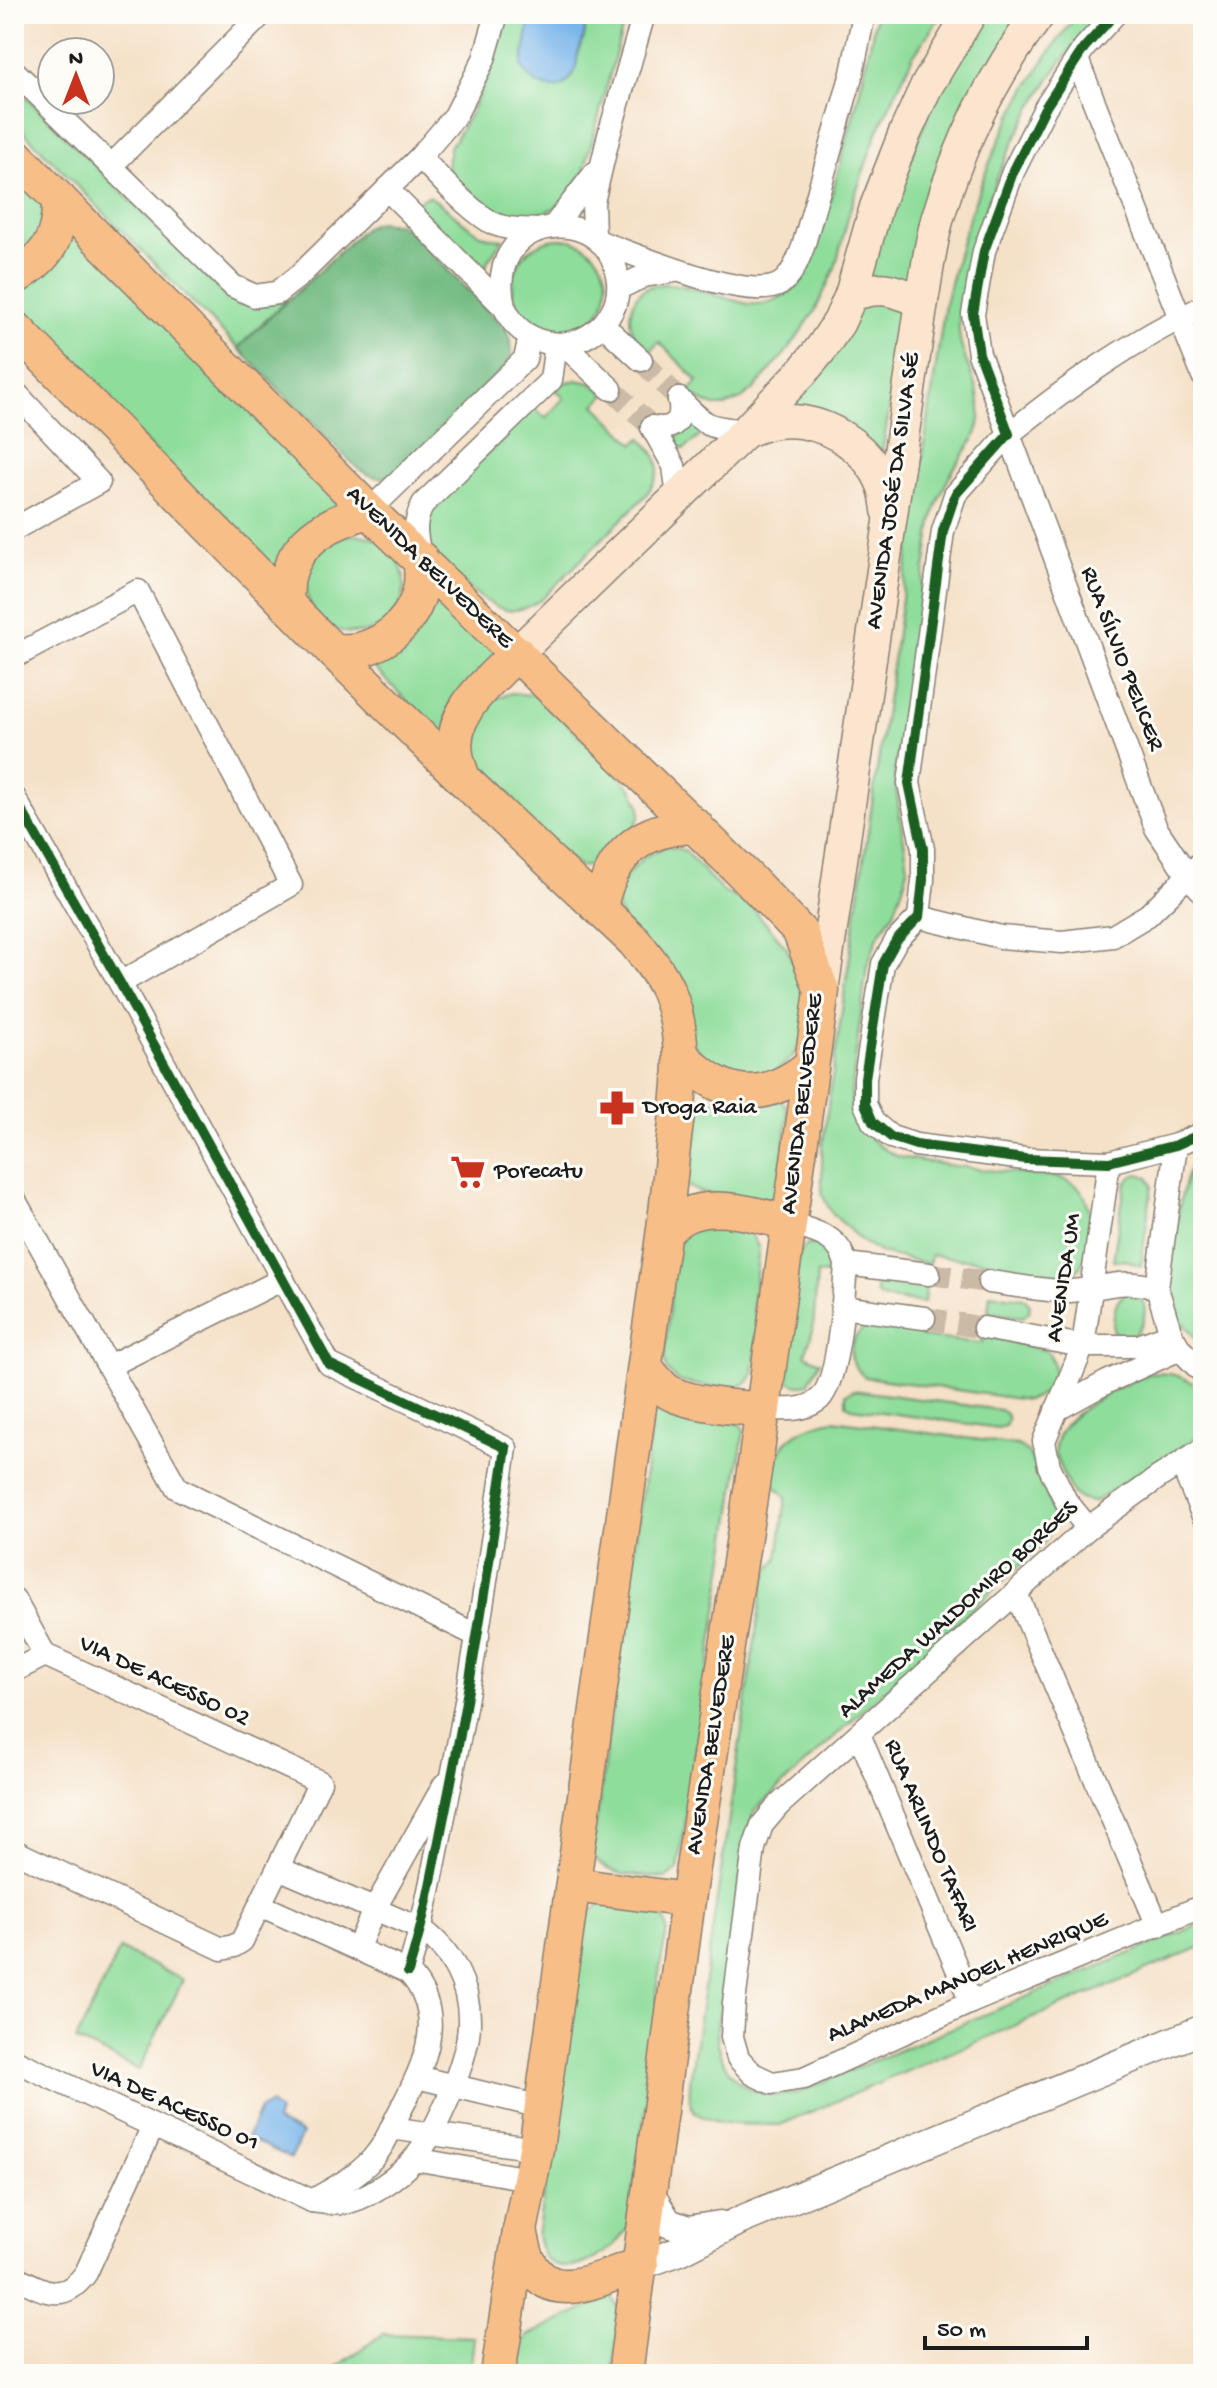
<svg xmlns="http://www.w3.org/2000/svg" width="1217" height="2388" viewBox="0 0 1217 2388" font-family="'Gochi Hand',sans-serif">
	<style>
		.green { fill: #8fdd9b; stroke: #567c5c; stroke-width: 2 }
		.forest { fill: #73bc83; stroke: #486c50; stroke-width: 2 }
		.water { fill: #77b4ea; stroke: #4a6883; stroke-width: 2 }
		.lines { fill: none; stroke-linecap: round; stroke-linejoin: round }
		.minor-tunnel { stroke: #cabaa6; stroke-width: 22; stroke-dasharray: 22 11; stroke-linecap: butt }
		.minor-casing { stroke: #887e72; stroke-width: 25 }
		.tertiary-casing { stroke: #887e72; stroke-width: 31 }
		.secondary-casing { stroke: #887e72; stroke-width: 35 }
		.primary-casing { stroke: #887e72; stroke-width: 37 }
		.minor { stroke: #fff; stroke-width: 22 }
		.tertiary { stroke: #fff; stroke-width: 28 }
		.secondary { stroke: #fce5cf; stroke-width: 32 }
		.primary { stroke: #f7be88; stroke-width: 34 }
		.cycleway-casing { stroke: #fdfcf7; stroke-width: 15 }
		.cycleway { stroke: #1b5e20; stroke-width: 10 }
		.labels { text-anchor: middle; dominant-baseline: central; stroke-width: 6; stroke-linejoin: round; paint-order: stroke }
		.street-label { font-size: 24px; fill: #1c1c1c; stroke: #fdfcf7 }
		.poi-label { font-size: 24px; fill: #1c1c1c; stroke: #fdfcf7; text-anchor: start }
	</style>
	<rect width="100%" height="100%" fill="#fdfcf7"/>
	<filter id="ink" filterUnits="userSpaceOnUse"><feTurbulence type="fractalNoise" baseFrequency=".0125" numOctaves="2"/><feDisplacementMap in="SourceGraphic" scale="16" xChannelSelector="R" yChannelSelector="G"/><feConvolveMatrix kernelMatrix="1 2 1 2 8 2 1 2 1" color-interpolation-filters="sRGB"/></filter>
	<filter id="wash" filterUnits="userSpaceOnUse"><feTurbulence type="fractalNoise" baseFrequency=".006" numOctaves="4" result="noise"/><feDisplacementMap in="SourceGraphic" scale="32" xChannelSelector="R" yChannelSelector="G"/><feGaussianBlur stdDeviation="1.8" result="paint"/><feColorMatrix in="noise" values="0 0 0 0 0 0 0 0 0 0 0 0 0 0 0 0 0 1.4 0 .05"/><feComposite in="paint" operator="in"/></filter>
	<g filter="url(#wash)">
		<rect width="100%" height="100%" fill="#f5e1c8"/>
		<g class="green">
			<path d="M507 14H624L623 26 584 171 564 201 552 209 539 214 504 213 474 198 451 174 447 165 450 147 470 114 494 62Z"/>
			<path d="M876 14H942L913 56 876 135 850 210 835 268 815 311 789 349 753 390 743 398 725 406H715L705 403 688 392 698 381 659 342 649 352C636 340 627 328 631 310 642 257 720 301 750 304 762 305 775 301 785 295 795 288 803 278 808 267 820 242 826 213 834 186 850 129 866 72 876 14Z"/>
			<path d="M986 14H1027L916 248 881 459 784 410 890 209 938 91Z"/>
			<path d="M1078 14H1100C1033 88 984 185 966 283 964 297 959 311 959 325 957 359 987 389 979 425 975 443 961 456 952 472 943 488 936 504 932 522L894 776 908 867 905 881 894 912 878 936 867 966 851 1094C853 1125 872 1145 899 1157 937 1164 976 1169 1015 1173 1035 1176 1056 1173 1074 1184 1099 1199 1094 1263 1070 1277 1054 1286 1010 1275 991 1272L992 1262 931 1255 929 1264 881 1253 861 1241 831 1212 822 1194V1147L945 304C971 194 1007 103 1078 14Z"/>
			<path d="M14 85 220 290C242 306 261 307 287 299L238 348 14 122Z"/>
			<path d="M14 169 42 200 47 224 14 264Z"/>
			<path d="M428 196C455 209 470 239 503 239L487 262 484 280 417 204 420 200Z"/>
			<path d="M71 225 353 508 281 577 14 310V288Z"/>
			<circle cx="560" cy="286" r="47"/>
			<path d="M577 380 591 383 606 394 595 405 634 444 641 438C663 461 664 471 645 496L541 600C531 606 518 612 506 610 485 607 430 558 426 537 424 526 427 516 432 507L533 407 546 418 564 398 554 388 563 383Z"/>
			<path d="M687 426H695L701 432 700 436 684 449 678 445 677 436Z"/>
			<circle cx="355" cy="584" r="49"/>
			<path d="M431 588 500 655 444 738 364 658Z"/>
			<path d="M511 693 532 695 548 704 633 790 640 806V816L633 829 595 865 579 867 481 778 468 748 472 725 492 700Z"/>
			<path d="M667 846 685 851 723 892 749 904 787 948 804 993 806 1018 803 1040 793 1056 769 1078 735 1079 696 1048 618 910V884L645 856Z"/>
			<path d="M703 1098 733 1106 780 1100 786 1105 788 1116 779 1191 770 1200 759 1201 699 1192 684 1184 695 1100Z"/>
			<path d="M1203 1152V1347C1190 1331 1173 1315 1169 1295 1166 1276 1181 1183 1191 1166 1194 1161 1199 1157 1203 1152Z"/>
			<path d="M1139 1174 1148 1177 1152 1185 1141 1266 1126 1260 1113 1261 1125 1185 1132 1176Z"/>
			<path d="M690 1220 747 1228 759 1248 753 1301V1310L759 1330 753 1373 748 1382 731 1390 680 1382 667 1370 664 1359 671 1295 667 1260Z"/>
			<path d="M817 1243C830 1250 833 1258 833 1273L817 1274 813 1330 805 1355 820 1362 808 1384C797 1387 790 1384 784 1375L798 1254 805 1246Z"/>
			<path d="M882 1280 926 1285 924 1303 881 1298 876 1293V1285Z"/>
			<path d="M1129 1292C1152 1298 1147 1325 1132 1336L1117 1335 1113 1329C1114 1314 1113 1299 1129 1292Z"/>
			<path d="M990 1294 1024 1298 1030 1304 1029 1312 1023 1317 988 1312Z"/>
			<path d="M877 1321 923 1327 922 1337 982 1343 984 1335 1048 1351C1060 1374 1053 1394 1026 1400L865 1377C841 1358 850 1331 877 1321Z"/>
			<path d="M1147 1374C1169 1372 1188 1374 1203 1393V1433L1094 1502C1075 1501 1071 1493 1064 1476 1061 1469 1056 1460 1055 1453 1051 1416 1120 1387 1147 1374Z"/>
			<path d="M853 1390 1000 1410 1006 1414 1008 1420 1005 1426 998 1428 852 1408 846 1405V1394Z"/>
			<path d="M654 1408H664L740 1424 744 1430 678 1870 666 1878C641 1875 604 1879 592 1853Z"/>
			<path d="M833 1420 1017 1445C1021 1447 1023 1448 1027 1452 1035 1462 1055 1510 1053 1523 1052 1532 1048 1538 1042 1545L755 1810 747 1833 717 2028C717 2076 750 2103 797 2093L1203 1923V1946L780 2125C760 2124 704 2128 692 2108 688 2101 690 2090 690 2082L763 1586 768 1571 778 1558 786 1497 772 1483C773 1444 796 1427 833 1420Z"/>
			<path d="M606 1900 657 1911 665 1921 667 1930 657 1984V2004L660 2014 628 2227C616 2250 571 2281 547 2260 541 2254 539 2244 537 2236L586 1924 590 1912Z"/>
			<path d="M120 1949 183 1980 139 2070 76 2040Z"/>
			<path d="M612 2296 621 2313 612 2374H514L521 2343 529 2335Z"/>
			<path d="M383 2334 474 2337 470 2374H326Z"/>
		</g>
		<path class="forest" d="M379 222 398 224 410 232 506 329 511 340 512 360 397 475C381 480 372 478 358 469L238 348C278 308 320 272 360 232L369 225Z"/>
		<g class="water">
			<path d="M535 14H579C589 26 585 37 579 50 576 58 578 67 573 75 559 98 532 87 522 66L529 23Z"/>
			<path d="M270 2104 279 2112 276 2122 302 2134 291 2158 247 2138 260 2109Z"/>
		</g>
	</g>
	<g filter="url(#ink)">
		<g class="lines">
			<g class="minor-tunnel">
				<path d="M641 360 679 399"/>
				<path d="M611 389 652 427"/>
				<path d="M929 1274 989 1282"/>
				<path d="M924 1318 984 1328"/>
			</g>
			<g class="minor-casing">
				<g id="minor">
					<path d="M1115 14 1084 48 1045 108 1013 172 984 251 973 314 979 354 1009 434 955 495 943 531 909 783 923 849V880L919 917 896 941 883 964 865 1078V1104L873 1122 891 1137 916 1145 1025 1159 1109 1162 1176 1145 1203 1133"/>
					<path d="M1077 59 1203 376"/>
					<path d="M14 71 233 286 255 296 277 293 300 275 420 157 455 116 484 59 497 14"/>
					<path d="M420 157C438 176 466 207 489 221 503 230 522 229 538 230"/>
					<path d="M111 166 262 14"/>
					<path d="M387 189 504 307C508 313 510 319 514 323 540 354 588 349 609 316 617 304 620 289 617 275 606 201 482 212 504 307"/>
					<path d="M553 227 595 173"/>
					<path d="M594 237 593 202 609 135 644 14"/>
					<path d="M600 242C635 254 749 303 780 284 792 276 798 260 803 247L852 73 864 14"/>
					<path d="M619 288 644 276 675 271"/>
					<path d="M1203 307C1132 340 1070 385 1009 434L1156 828 1188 876 1203 892"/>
					<path d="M603 325 641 360"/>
					<path d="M563 344 611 389"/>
					<path d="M14 391 99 482 14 529"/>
					<path d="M679 399C707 427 706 427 746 431"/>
					<path d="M652 427 674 466 678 497"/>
					<path d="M652 427C674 431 684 421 679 399"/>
					<path d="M369 511 525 359 530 336"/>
					<path d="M421 559C416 536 412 526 423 504L551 380 556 344"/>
					<path d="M14 657 138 591 291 885 120 983"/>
					<path d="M14 797 120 983 329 1364 506 1448C488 1570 470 1691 445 1811 434 1865 425 1919 408 1972"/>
					<path d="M919 917 1001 937 1062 942 1113 936 1148 915 1203 861"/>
					<path d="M1176 1145 1157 1288 1171 1334 1180 1349 1203 1373"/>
					<path d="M14 1199 177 1488 478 1636"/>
					<path d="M846 1264 929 1274"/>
					<path d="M989 1282C1014 1285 1046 1292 1070 1291 1106 1289 1119 1277 1157 1288"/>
					<path d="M842 1307 924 1318"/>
					<path d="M984 1328 1083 1346H1138L1171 1334"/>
					<path d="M109 1366 283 1279"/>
					<path d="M763 1409C781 1409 802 1412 817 1401 839 1387 844 1291 846 1264 839 1235 815 1232 788 1223"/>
					<path d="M1056 1410 1107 1382 1180 1349"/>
					<path d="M1203 1449 1159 1477 1088 1528 779 1805 762 1825 754 1848 734 2003 732 2037 738 2058 753 2074 772 2083 804 2078 971 2002 1203 1906"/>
					<path d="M1181 1463 1203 1516"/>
					<path d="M1088 1528 1066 1501 1049 1466 1044 1441 1083 1346 1109 1162"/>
					<path d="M1016 1593 1158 1926"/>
					<path d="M14 1599 45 1655 320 1782 242 1941 234 1946 222 1949 14 1851"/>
					<path d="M14 1671 45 1655"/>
					<path d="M859 1734 971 2002"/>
					<path d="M260 1905 408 1972C449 2016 424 2064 401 2109 393 2123 387 2141 377 2153 361 2175 335 2187 312 2201"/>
					<path d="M357 1949 374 1910 444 1785"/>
					<path d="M14 2060 312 2201C322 2202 334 2205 343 2203 366 2200 400 2176 415 2158 437 2131 469 2058 469 2023 470 1986 452 1951 421 1929L278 1868"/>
					<path d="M417 2077 541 2107"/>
					<path d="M391 2128 536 2149"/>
					<path d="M414 2159 529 2179"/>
					<path d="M14 2276C44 2291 63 2305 86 2273L153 2126"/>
				</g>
			</g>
			<g class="tertiary-casing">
				<g id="tertiary">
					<path d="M650 2194 668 2223 688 2230 720 2225"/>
					<path d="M641 2265 680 2251 741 2220 1203 2029"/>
				</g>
			</g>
			<g class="secondary-casing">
				<g id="secondary">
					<path d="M851 295C882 284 892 290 922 301"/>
					<path d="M746 431C755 428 766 423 776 422 820 416 867 444 883 485 886 493 887 502 888 510"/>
					<path d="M517 653 746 431 802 372 821 349 839 322 851 295 876 207 905 133 926 87 970 14"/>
					<path d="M822 991 922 301C927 273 930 244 938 217 959 145 994 74 1039 14"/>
				</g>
			</g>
			<g class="primary-casing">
				<g id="primary">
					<path d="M14 154 369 511 750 880 800 932 822 991 755 1465 688 1900 625 2374"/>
					<path d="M14 278C48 257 60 239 59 199"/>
					<path d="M14 327 333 651 463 779 635 942C647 958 662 975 669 994 689 1044 679 1096 673 1147 669 1188 665 1229 658 1270L536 2149 520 2231 498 2374"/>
					<path d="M286 604C287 595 286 586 288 577 297 537 334 521 369 511"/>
					<path d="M333 651C341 651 350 652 358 650 390 643 416 617 421 585 422 577 421 568 421 559"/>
					<path d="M463 779C461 771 457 763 456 754 449 710 490 681 517 653"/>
					<path d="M600 907C611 854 641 827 696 826"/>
					<path d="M682 1056C724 1100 764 1104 811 1065"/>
					<path d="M665 1230C672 1225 679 1218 687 1215 715 1202 760 1215 788 1223"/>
					<path d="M645 1367C651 1374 659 1385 667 1391 687 1404 738 1408 763 1409"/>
					<path d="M573 1885 688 1900"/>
					<path d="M520 2231C523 2241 524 2253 529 2262 553 2309 605 2274 641 2265"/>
				</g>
			</g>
			<use href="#minor" class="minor"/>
			<use href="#tertiary" class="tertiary"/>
			<use href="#secondary" class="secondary"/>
			<use href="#primary" class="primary"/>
			<g class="cycleway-casing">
				<g id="cycleway">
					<path d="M1115 14 1084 48 1045 108 1013 172 984 251 973 314 979 354 1009 434 955 495 943 531 909 783 923 849V880L919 917 896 941 883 964 865 1078V1104L873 1122 891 1137 916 1145 1025 1159 1109 1162 1176 1145 1203 1133"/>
					<path d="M14 797 120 983 329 1364 506 1448C488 1570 470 1691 445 1811 434 1865 425 1919 408 1972"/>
				</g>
			</g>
			<use href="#cycleway" class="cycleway"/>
		</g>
	</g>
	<defs>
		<g id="pharmacy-bare" transform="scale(2.76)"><path d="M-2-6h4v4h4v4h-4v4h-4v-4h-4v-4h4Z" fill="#c8321e" stroke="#fdfcf7" stroke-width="2.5" paint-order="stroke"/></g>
		<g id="supermarket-bare" transform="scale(2.76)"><path d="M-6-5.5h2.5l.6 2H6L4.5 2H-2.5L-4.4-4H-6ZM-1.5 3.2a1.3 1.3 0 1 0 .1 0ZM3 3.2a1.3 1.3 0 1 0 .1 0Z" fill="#c8321e" stroke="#fdfcf7" stroke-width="2.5" paint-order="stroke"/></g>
	</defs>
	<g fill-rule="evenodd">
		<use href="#pharmacy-bare" x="617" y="1108"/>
		<use href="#supermarket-bare" x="468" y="1172"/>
	</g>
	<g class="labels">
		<g class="street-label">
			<text transform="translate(894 491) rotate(-82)">AVENIDA JOSÉ DA SILVA SÉ</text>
			<text transform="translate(429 568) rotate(44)">AVENIDA BELVEDERE</text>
			<text transform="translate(1121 659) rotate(69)">RUA SÍLVIO PELICER</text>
			<text transform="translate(803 1104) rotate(-83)">AVENIDA BELVEDERE</text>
			<text transform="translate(1065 1278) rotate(-81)">AVENIDA UM</text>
			<text transform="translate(959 1610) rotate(-42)">ALAMEDA WALDOMIRO BORGES</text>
			<text transform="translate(164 1682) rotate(25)">VIA DE ACESSO 02</text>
			<text transform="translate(712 1745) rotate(-81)">AVENIDA BELVEDERE</text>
			<text transform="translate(930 1836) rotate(67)">RUA ARLINDO TAFARI</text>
			<text transform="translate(968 1978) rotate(-23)">ALAMEDA MANOEL HENRIQUE</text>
			<text transform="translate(174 2107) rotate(25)">VIA DE ACESSO 01</text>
		</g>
		<g class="poi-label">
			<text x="643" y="1108">Droga Raia</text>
			<text x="494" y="1172">Porecatu</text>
		</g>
	</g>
	<rect width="1217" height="2388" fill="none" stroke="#fdfcf7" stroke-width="48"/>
	<g transform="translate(76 76)"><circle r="38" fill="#fdfcf7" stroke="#a3a29f" stroke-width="2"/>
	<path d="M0-6L14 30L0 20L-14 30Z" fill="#c8321e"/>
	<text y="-12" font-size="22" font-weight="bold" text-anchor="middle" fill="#1c1c1c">N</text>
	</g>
	<path d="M925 2336v12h162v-12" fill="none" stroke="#1c1c1c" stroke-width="4"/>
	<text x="937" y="2336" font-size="24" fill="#1c1c1c" stroke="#fdfcf7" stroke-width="6" paint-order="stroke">50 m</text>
</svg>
